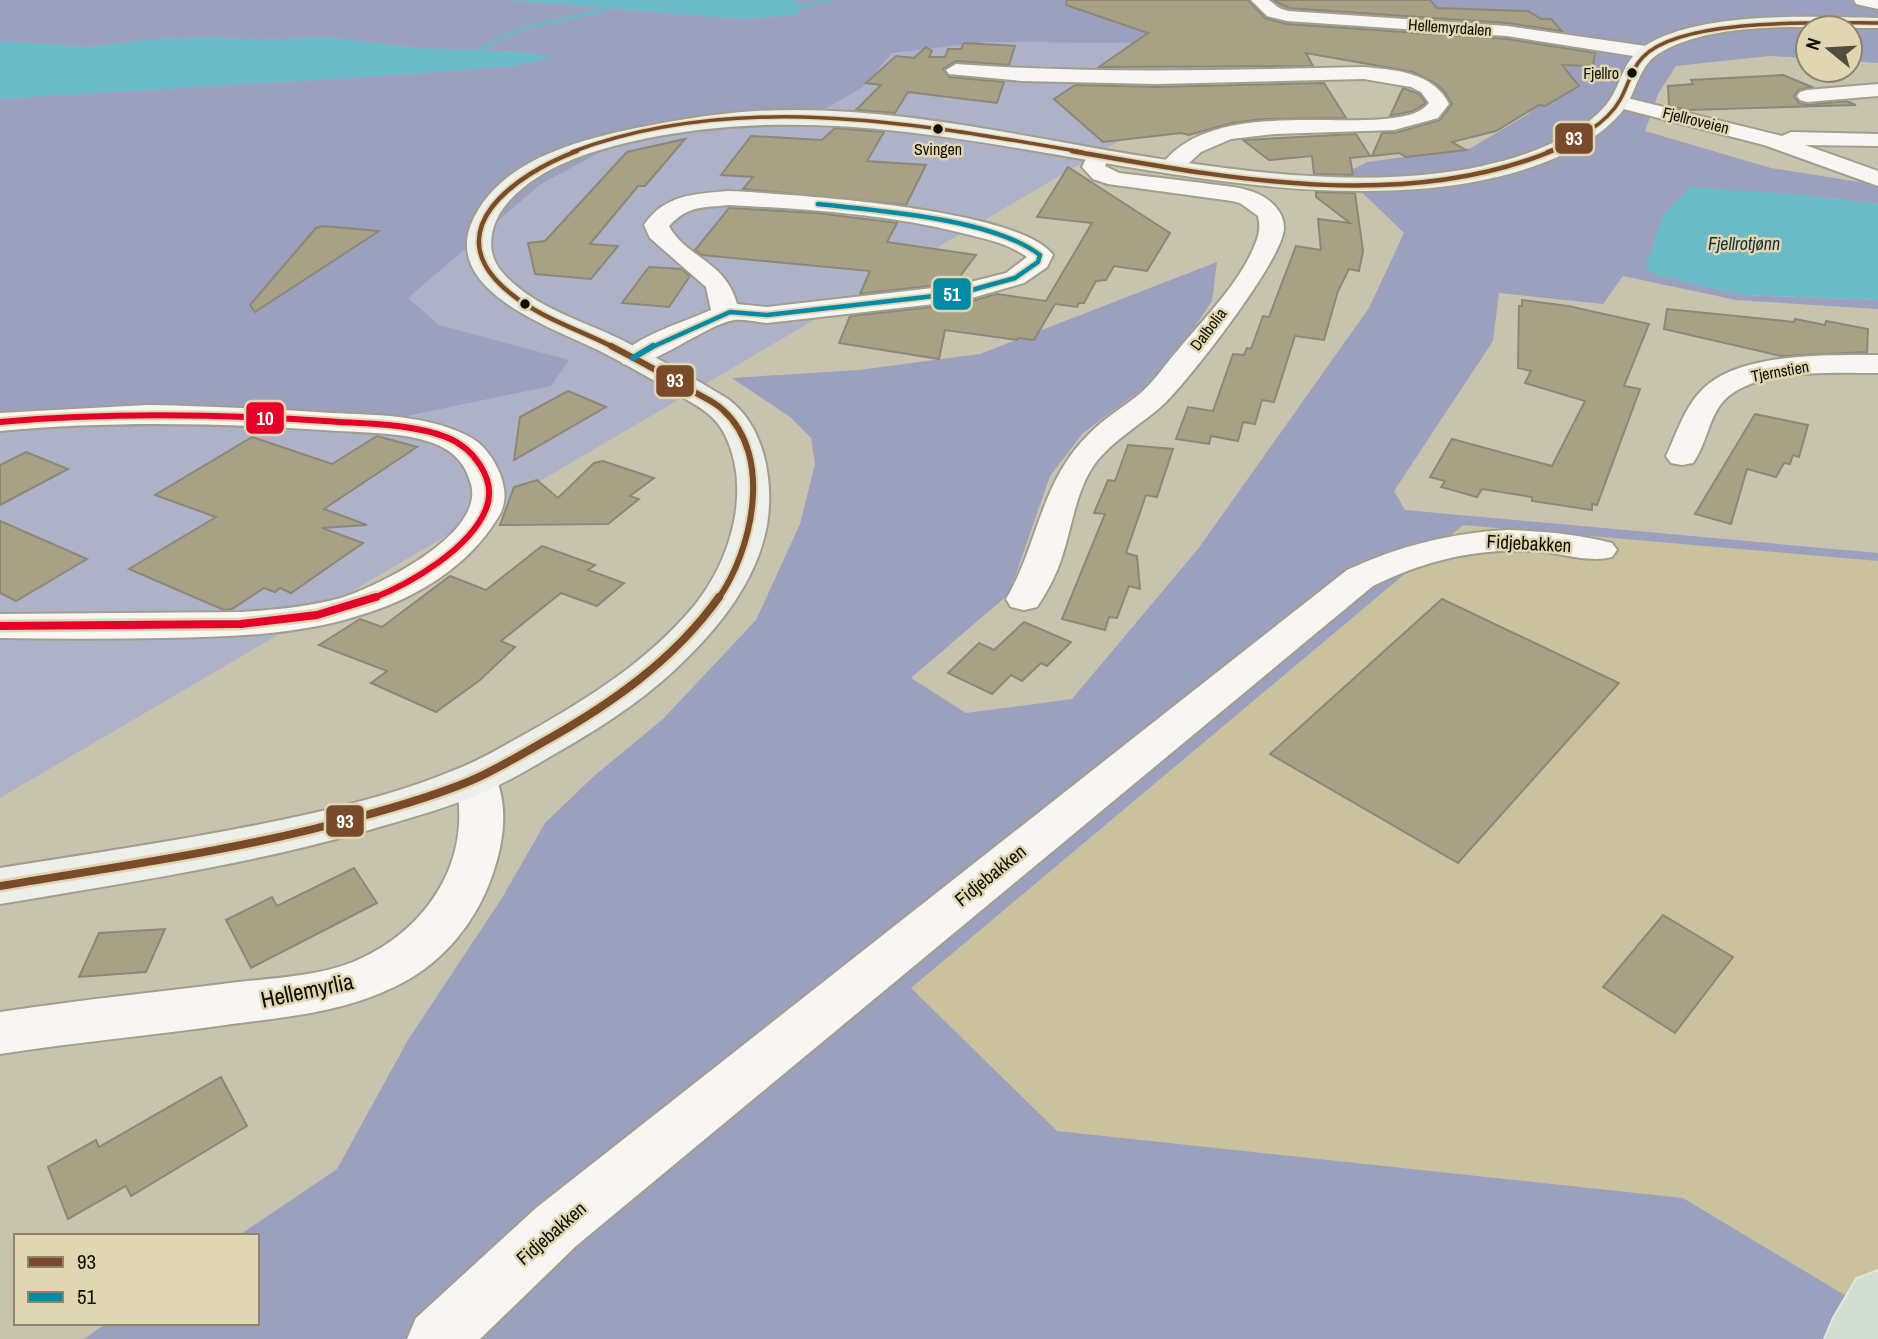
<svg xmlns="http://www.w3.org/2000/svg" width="1878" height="1339" viewBox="0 0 1878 1339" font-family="'Archivo Narrow',sans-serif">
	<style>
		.built { fill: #cac19f }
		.green { fill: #aeb2c8 }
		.forest { fill: #9ba0be }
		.water { fill: #6abbc7 }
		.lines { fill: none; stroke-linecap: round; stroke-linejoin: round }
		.stream { fill: #6abbc7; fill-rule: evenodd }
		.building { fill: #a8a186; stroke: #8c8878; stroke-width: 2 }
		.street-casing { stroke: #a29e8d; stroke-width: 4 }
		.secondary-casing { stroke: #a29e8d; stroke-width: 4 }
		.highway-casing { stroke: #e6e4db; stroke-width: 4 }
		.street { fill: #f7f6f3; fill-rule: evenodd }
		.secondary { fill: #ecefea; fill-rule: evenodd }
		.highway { fill: #d2ded3; fill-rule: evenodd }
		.bus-1-far3-casing { stroke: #e0d6b1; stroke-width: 6 }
		.bus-1-far2-casing { stroke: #e0d6b1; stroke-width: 8 }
		.bus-1-far1-casing { stroke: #e0d6b1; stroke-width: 10 }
		.bus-1-casing { stroke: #e0d6b1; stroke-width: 13 }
		.bus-2-far1-casing { stroke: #e0d6b1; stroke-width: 8 }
		.bus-2-casing { stroke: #e0d6b1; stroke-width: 10 }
		.bus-3-far1-casing { stroke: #e0d6b1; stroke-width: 10 }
		.bus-3-casing { stroke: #e0d6b1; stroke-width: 13 }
		.bus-1-far3 { stroke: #7a4b2a; stroke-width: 3.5 }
		.bus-1-far2 { stroke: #7a4b2a; stroke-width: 4.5 }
		.bus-1-far1 { stroke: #7a4b2a; stroke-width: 6 }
		.bus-1 { stroke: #7a4b2a; stroke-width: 8 }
		.bus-2-far1 { stroke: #048aa5; stroke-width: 4.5 }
		.bus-2 { stroke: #048aa5; stroke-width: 6 }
		.bus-3-far1 { stroke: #e4002b; stroke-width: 6 }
		.bus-3 { stroke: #e4002b; stroke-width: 8 }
		.bus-dot { fill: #120e03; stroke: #e0d6b1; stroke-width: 2.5 }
		.labels { text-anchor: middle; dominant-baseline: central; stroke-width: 5; stroke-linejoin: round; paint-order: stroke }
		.far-street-label { font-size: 16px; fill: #120e03; stroke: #e0d6b1 }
		.far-bus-label { font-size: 16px; fill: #120e03; stroke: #e0d6b1; text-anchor: end }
		.far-water-label { font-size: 18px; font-style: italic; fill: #1b3035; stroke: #e0d6b1 }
		.street-label { font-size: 19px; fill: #120e03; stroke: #e0d6b1 }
		.near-street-label { font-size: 23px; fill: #120e03; stroke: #e0d6b1 }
		.line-badge { stroke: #e0d6b1; stroke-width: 2.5 }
		.badge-label { font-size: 19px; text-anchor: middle; font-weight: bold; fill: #fff }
	</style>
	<rect width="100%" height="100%" fill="#c8c3ae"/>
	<path class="built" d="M1463 525 1878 561V1315L1683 1198 1057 1131 911 988Z"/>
	<path class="green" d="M0 0H1359L0 798Z"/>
	<path class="forest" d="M0 0H509L739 19 795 15 803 8 795 0H1878V63L1850 61V28H1808V58L1769 56 1676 66 1658 94 1645 131 1771 168 1878 185V204L1804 195 1658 275 1742 295 1878 300V309L1736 300 1623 276 1603 304 1499 293 1493 341 1394 491 1405 510 1878 553V561L1463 525 911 988 1057 1131 1683 1198 1878 1315V1339H84L107 1323H257V1236H238L337 1169 408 1040 502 898 545 823 594 776 663 719 756 620 800 524 815 464 811 438 790 417 732 378 859 370 980 354 1217 262 1212 301 1164 373 1083 433 1050 476 1009 594 911 678 966 713 1072 699 1198 549 1369 308 1404 233 1343 174 1367 162 1471 148 1528 114 1564 81 1553 67 1208 43 986 42 892 53 862 88 819 112 727 124 619 142 541 184 408 298 439 325 569 360 551 386 397 418 221 415 0 430V99L397 75 515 66 551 57 525 52 419 48 326 37 259 40 213 37 151 39 88 47 0 41Z"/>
	<g class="water">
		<path d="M509 0H794L804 8 795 15 739 19Z"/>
		<path d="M213 37 259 40 326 37 419 48 525 52 553 57 515 66 397 75 0 99V41L88 47 151 39Z"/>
		<path d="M1690 187 1804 195 1878 204V300L1742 295 1657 275 1645 268 1663 215Z"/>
	</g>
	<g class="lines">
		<g class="stream">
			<path d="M823 0H834L801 8 798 6Z"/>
			<path d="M605 8 607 11 523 30 480 51 475 50 519 28Z"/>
		</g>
	</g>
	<g class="building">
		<path d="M1067 0H1248L1265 18 1286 24 1507 39 1595 53 1593 66 1562 65 1579 86 1545 106 1539 105 1496 131 1452 142 1466 150 1406 157 1399 153 1372 156 1382 133H1395L1440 120 1452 104 1444 91 1435 83 1413 72 1306 53 1313 66 1099 67 1148 33 1066 5Z"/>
		<path d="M1273 0H1430L1437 8 1528 11 1541 19H1551L1562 31 1507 23 1289 8Z"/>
		<path d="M964 43 1015 46 1009 65 956 61 943 69 949 77 1004 82 997 103 908 92 895 113 856 110 881 85 866 83 896 56 914 58 926 47 932 51 929 57H945L948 49H961Z"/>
		<path d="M1783 75 1812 87 1798 90 1794 96 1799 103 1807 105 1846 101 1856 105 1687 110 1669 106 1668 86 1693 84 1691 80Z"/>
		<path d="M1324 83 1346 118 1263 119 1232 123 1189 135 1181 133 1103 142 1054 99 1075 85 1157 87Z"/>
		<path d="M1403 88 1419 94 1426 103 1413 111 1390 116Z"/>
		<path d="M835 128 884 132 867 161 926 165 906 205 743 189 753 177 721 175 751 136 822 140Z"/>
		<path d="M1356 134 1370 156 1350 158 1353 175 1314 174 1312 156 1269 160 1243 140Z"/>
		<path d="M685 139 645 186H638L590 244 618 246 591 279 535 274 528 243 545 241 627 152Z"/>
		<path d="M1068 167 1170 233 1147 271 1114 266 1106 280 1096 281 1084 303H1079L1077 307 1055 304 1034 340 1018 338 1017 340 945 330 939 359 839 343 850 316 961 304 997 294 1046 301 1092 223 1037 217Z"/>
		<path d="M1316 192 1355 193 1363 251 1359 271 1349 269 1338 291 1324 340 1295 336 1274 402 1262 400 1255 424 1243 422 1238 441 1211 436 1209 444 1176 439 1188 407 1213 411 1233 354 1244 355 1247 348 1251 349 1263 316 1269 317 1296 246 1321 250 1318 219 1350 223 1316 197Z"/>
		<path d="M729 208 817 213 897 223 887 242 976 255 955 283 860 294 870 271 702 255 695 250Z"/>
		<path d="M323 226 379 231 255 312 250 305 316 228Z"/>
		<path d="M649 267 682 269 690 276 669 307 622 303Z"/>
		<path d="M1522 300 1568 306 1649 324 1624 386 1640 389 1597 505 1592 504V510L1532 501V497L1482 489 1477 497 1441 487 1445 481 1430 477 1452 439 1552 466 1585 401 1525 383 1531 371 1518 368 1519 306H1522Z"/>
		<path d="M1667 309 1794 322 1795 319 1825 325 1826 321 1868 329 1867 352 1781 356 1664 329Z"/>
		<path d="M568 391 606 407 514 460 520 417Z"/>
		<path d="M1755 414 1808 425 1799 457 1793 455 1790 464 1784 463 1776 477 1747 469 1731 524 1695 514Z"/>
		<path d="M377 436 417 447 324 509 367 525 322 528 363 543 291 593 280 588 275 592 264 588 232 609 224 610 129 569 216 517 155 495 252 437 332 464Z"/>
		<path d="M1128 445 1173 449 1157 497 1146 495 1126 553 1137 556 1140 589 1129 586 1117 618 1109 617 1105 630 1062 619 1105 514 1094 513 1108 480 1115 481Z"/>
		<path d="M26 452 68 469 0 505V465Z"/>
		<path d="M603 461 654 478 630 496 639 499 608 524 500 525 514 487 537 480 558 498 594 463Z"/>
		<path d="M0 521 87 559 16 601 0 593Z"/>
		<path d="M542 546 595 565 588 570 624 583 597 606 561 593 501 641 515 647 480 680 436 712 371 683 387 671 319 645 360 619 382 627 450 576 486 590Z"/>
		<path d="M1442 599 1619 683 1458 863 1270 754Z"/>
		<path d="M1024 622 1071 642 1047 666 1041 663 1022 681 1011 675 992 694 948 673 979 643 994 650Z"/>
		<path d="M354 868 377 903 251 968 226 920 272 897 277 906Z"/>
		<path d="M1663 915 1733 957 1675 1033 1603 987Z"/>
		<path d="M165 929 146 972 79 977 99 933Z"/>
		<path d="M221 1077 247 1126 131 1196 126 1186 68 1219 48 1167 96 1140 99 1147Z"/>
	</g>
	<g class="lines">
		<g class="street-casing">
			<g id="street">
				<path d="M1251 0H1269L1279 8 1288 11 1507 26 1646 46 1655 52 1646 58 1507 36 1287 21 1267 16Z"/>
				<path d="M1854 0H1878V9L1856 4Z"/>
				<path d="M956 64C1092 74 1228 70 1364 67 1396 70 1433 72 1449 104L1438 118 1394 130 1275 134 1231 139 1201 152 1179 172H1163L1160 167C1204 104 1318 125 1384 119 1400 117 1418 116 1429 103L1421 92 1411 87 1364 79 1157 84 1022 81 949 74 946 70Z"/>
				<path d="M1878 84V96L1807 102 1800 100 1797 96 1800 92 1807 90Z"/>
				<path d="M1619 96 1782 136 1791 132 1878 134V146L1805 145 1878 171V186L1764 145 1612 106 1609 102 1612 98Z"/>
				<path d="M1098 149 1106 151 1109 156 1105 166 1119 173C1147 176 1175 180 1203 183 1220 186 1240 186 1256 193 1270 199 1284 211 1284 228 1283 260 1191 377 1166 402 1143 424 1113 439 1094 465 1075 493 1072 528 1061 560 1055 577 1047 592 1037 607L1024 610 1011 607 1006 599C1039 543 1040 482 1089 434 1105 417 1126 406 1143 391 1156 379 1166 363 1178 350 1205 317 1241 282 1256 242 1260 233 1260 225 1258 216L1240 203 1232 201 1108 184 1093 179 1082 167 1090 151Z"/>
				<path d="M729 191C789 194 1020 208 1053 255L1047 267 1024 283 961 301 767 323C757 322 744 319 734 320 704 325 650 371 623 364L619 358C633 337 687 321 711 310L706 287 650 238 644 225C665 194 695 194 729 191ZM729 205C807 209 886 214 962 233 985 239 1008 243 1027 257L1006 273 959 285 767 307 737 304C725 260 687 259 669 226 689 205 701 208 729 205Z"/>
				<path d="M1878 355V373C1836 373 1750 367 1721 404 1708 421 1706 445 1693 463L1682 465 1671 463 1666 456C1677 433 1684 408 1702 390 1738 352 1829 355 1878 355Z"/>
				<path d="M147 405C209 406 270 409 332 413 376 415 426 415 466 435 483 443 493 457 500 474 506 491 507 504 497 519 469 565 418 597 367 613 302 635 232 637 164 638 109 639 55 639 0 638V614L241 612C274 610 308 607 341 598 379 586 485 534 471 484 465 463 454 451 433 443 399 431 359 433 323 430 215 423 108 421 0 431V413Z"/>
				<path d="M1507 530C1543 531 1578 534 1612 543L1617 550 1612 557C1588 563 1561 553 1537 551 1477 548 1426 560 1373 586L576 1246 480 1339H407L416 1318 536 1208 1347 570C1399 546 1450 533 1507 530Z"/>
				<path d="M476 764 491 768C510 801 504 842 492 876 476 922 444 961 402 983 349 1011 290 1017 232 1024 155 1035 77 1042 0 1054V1012C79 1000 159 992 238 982 276 978 318 976 353 962 428 931 474 859 455 779L461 768Z"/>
			</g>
		</g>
		<g class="secondary-casing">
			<path id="secondary" d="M1878 18V28C1813 28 1714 19 1658 54 1637 67 1636 97 1620 114 1578 162 1492 182 1431 188 1345 196 1257 187 1172 174 987 146 818 99 630 142 587 152 541 167 510 200 491 220 483 250 502 272 531 306 580 320 618 338 656 357 692 377 728 399 765 426 774 482 767 525 758 575 726 619 690 655 651 695 607 724 558 752 534 766 510 781 484 792 447 808 407 819 369 830 248 865 124 883 0 904V868C106 851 213 836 318 812 363 801 409 789 452 771 479 761 503 746 527 733 589 698 648 661 694 606 731 560 752 490 725 435 714 412 693 404 672 391 648 377 624 363 598 350 549 326 434 288 476 214 503 164 566 144 618 132 664 122 709 114 756 111 897 103 1036 141 1174 161 1261 174 1352 184 1440 173 1492 167 1571 147 1606 105 1621 87 1622 61 1643 47 1699 10 1813 17 1878 18Z"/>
		</g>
		<g class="highway-casing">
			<path id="highway" d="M1878 1271V1339H1825L1834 1318 1857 1279Z"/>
		</g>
		<use href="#street" class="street"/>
		<use href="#secondary" class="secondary"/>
		<use href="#highway" class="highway"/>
		<g class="bus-1-far3-casing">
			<g id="bus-1-far3">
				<path d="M572 152C736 90 915 123 1082 152"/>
				<path d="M1547 152C1573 142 1607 124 1620 100 1628 86 1631 69 1643 57 1681 17 1824 23 1878 23"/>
			</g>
		</g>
		<g class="bus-1-far2-casing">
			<g id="bus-1-far2">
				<path d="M577 151C516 174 433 231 510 293 540 318 580 330 615 348"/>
				<path d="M1072 151C1226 178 1402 213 1552 151"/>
			</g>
		</g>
		<g class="bus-1-far1-casing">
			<path id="bus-1-far1" d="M611 346C638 360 665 375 691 390 702 397 714 401 723 410 774 456 752 551 718 599"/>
		</g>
		<g class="bus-1-casing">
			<path id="bus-1" d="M0 886C120 866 242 850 359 817 396 807 434 796 470 781 496 770 520 755 545 741 611 704 674 660 719 597"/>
		</g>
		<g class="bus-2-far1-casing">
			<path id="bus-2-far1" d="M650 348 730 312 767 315 961 293 1015 278 1038 262 1040 255C991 218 879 211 818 204"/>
		</g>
		<g class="bus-2-casing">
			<path id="bus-2" d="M633 358 653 346"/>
		</g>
		<g class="bus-3-far1-casing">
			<path id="bus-3-far1" d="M0 422C109 412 216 414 325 421 364 424 408 423 446 437 472 447 498 479 486 509 470 549 410 584 371 599"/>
		</g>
		<g class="bus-3-casing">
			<path id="bus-3" d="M0 626 241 624 317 615 376 597"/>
		</g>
		<use href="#bus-1-far3" class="bus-1-far3"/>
		<use href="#bus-1-far2" class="bus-1-far2"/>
		<use href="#bus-1-far1" class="bus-1-far1"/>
		<use href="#bus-1" class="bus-1"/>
		<use href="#bus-2-far1" class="bus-2-far1"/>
		<use href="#bus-2" class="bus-2"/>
		<use href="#bus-3-far1" class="bus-3-far1"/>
		<use href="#bus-3" class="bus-3"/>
	</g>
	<g class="bus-dot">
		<circle cx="1632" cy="73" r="6"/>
		<circle cx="938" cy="129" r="6"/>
		<circle cx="525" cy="304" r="6"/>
	</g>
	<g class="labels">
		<g class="far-street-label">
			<text transform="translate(1450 27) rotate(4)">Hellemyrdalen</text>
			<text transform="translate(1696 120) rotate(14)">Fjellroveien</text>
			<text transform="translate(1208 329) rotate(-53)">Dalbolia</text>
			<text transform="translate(1780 371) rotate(-10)">Tjernstien</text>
		</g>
		<g class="far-bus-label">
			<text x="1619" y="73">Fjellro</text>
			<text x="938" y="149" text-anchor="middle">Svingen</text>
		</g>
		<g class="far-water-label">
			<text x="1744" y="243">Fjellrotjønn</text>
		</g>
		<g class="street-label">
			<text transform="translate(1529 543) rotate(3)">Fidjebakken</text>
			<text transform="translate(990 875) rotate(-39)">Fidjebakken</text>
			<text transform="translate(551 1233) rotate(-41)">Fidjebakken</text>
		</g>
		<g class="near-street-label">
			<text transform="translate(307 990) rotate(-12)">Hellemyrlia</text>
		</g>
	</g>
	<g class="line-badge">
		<rect x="1554" y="122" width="40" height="33" rx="7" fill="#7a4b2a"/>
		<rect x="932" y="277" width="40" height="34" rx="7" fill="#048aa5"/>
		<rect x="655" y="364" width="40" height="34" rx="7" fill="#7a4b2a"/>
		<rect x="245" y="401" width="40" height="34" rx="7" fill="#e4002b"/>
		<rect x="325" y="804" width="40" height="34" rx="7" fill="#7a4b2a"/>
	</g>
	<g class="badge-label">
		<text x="1574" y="145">93</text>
		<text x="952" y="301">51</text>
		<text x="675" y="387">93</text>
		<text x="265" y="425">10</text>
		<text x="345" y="828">93</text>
	</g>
	<rect x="14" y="1234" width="245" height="91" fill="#e0d6b1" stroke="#8e866b" stroke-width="2"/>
	<rect x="28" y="1257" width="35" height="10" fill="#7a4b2a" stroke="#8e866b" stroke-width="2"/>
	<text x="77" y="1269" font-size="21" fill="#120e03">93</text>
	<rect x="28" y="1292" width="35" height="10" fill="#048aa5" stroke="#8e866b" stroke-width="2"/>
	<text x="77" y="1304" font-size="21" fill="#120e03">51</text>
	<g transform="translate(1829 49) rotate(288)"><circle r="33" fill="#e0d6b1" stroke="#8e866b" stroke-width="2"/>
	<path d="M0-5L12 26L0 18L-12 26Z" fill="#524d3f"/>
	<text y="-10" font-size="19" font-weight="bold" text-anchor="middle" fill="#120e03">N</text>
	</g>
</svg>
